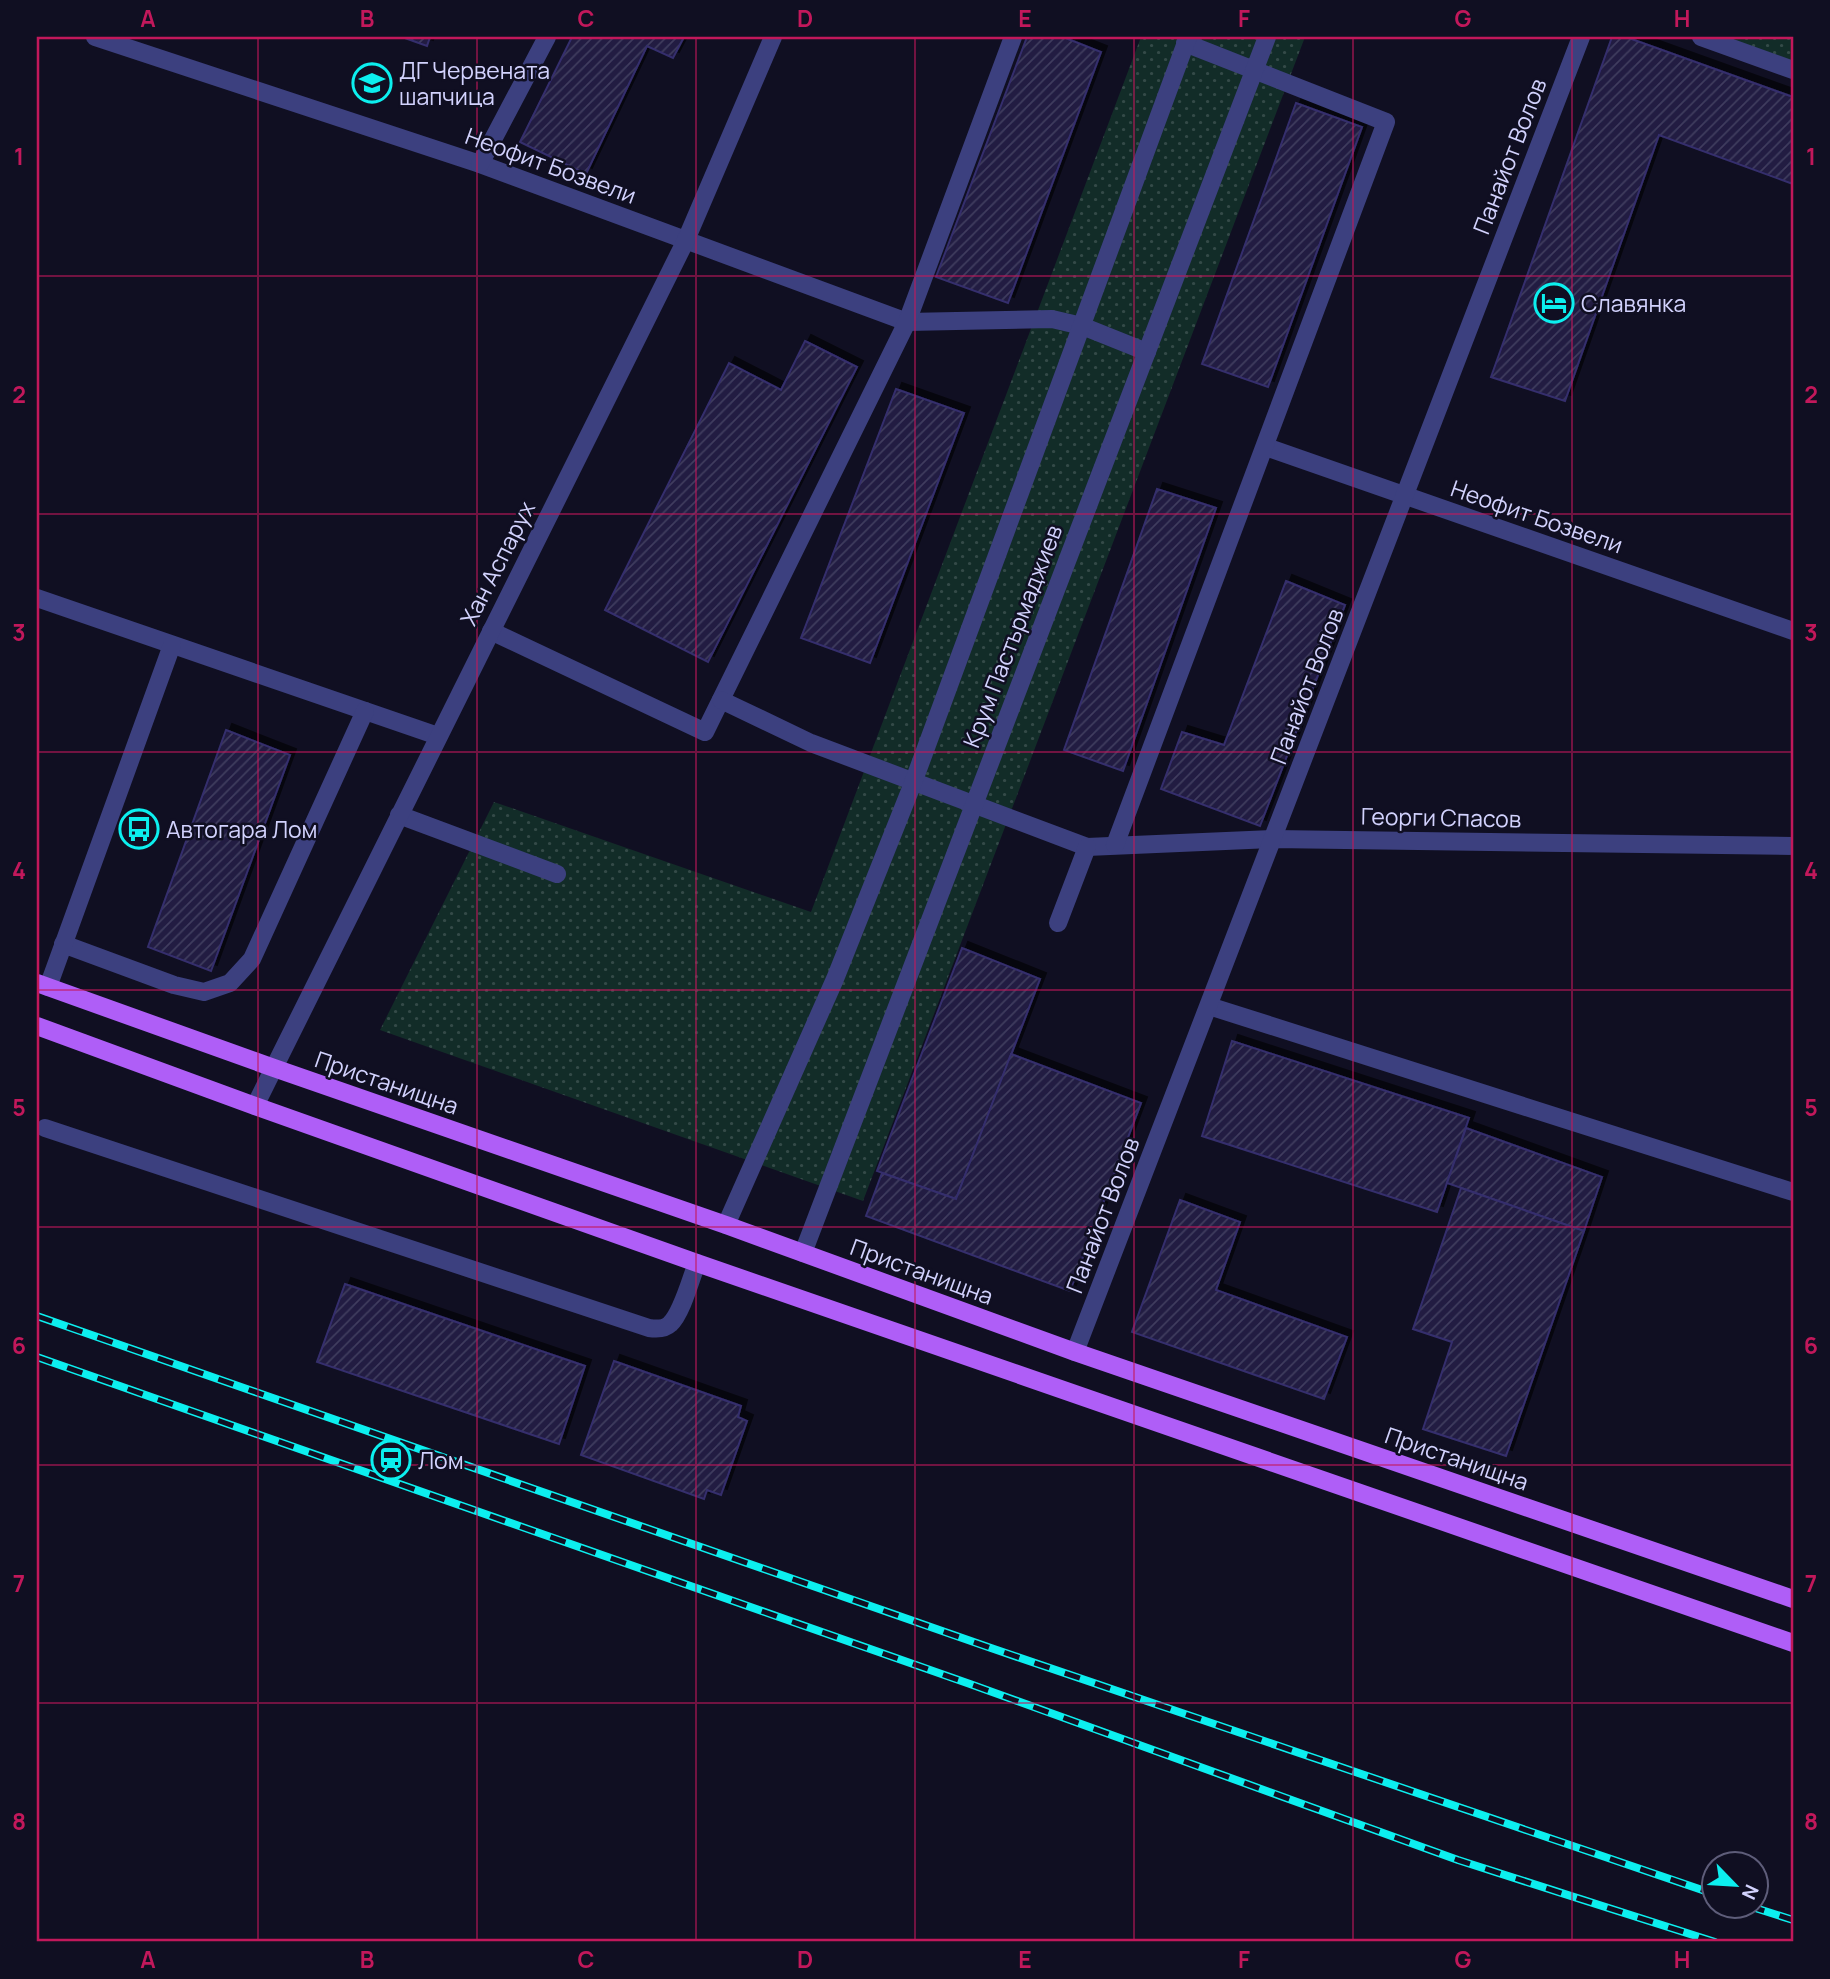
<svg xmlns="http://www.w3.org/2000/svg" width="1830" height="1979" viewBox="0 0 1830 1979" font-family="Manrope,sans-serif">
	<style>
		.grass { fill: url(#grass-dots) }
		.building { fill: url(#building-hatch); stroke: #352f6d; stroke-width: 2; filter: url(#shadow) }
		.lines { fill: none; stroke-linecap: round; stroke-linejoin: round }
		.minor { stroke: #3c407f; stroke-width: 18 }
		.major { stroke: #af5ef7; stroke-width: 18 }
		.rail-casing { stroke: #0cefef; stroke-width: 8 }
		.rail { stroke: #100f22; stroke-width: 5; stroke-dasharray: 16; stroke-linecap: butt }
		.grid { fill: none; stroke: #c2185b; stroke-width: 2; stroke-opacity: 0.55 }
		.labels { text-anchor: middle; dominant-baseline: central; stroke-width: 5; stroke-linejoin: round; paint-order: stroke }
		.poi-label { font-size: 23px; fill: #d2d2fd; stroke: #100f22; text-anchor: start }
		.street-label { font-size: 23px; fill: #d2d2fd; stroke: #100f22 }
		.neatline { fill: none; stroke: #c2185b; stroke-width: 2.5 }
		.grid-label { font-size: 23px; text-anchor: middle; font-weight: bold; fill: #c2185b }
	</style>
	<defs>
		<pattern id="grass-dots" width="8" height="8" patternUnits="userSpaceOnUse" patternTransform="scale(1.75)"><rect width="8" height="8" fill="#122c28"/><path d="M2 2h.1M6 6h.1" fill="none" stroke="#344a48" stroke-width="1.8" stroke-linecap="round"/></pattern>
		<pattern id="building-hatch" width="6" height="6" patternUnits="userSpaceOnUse" patternTransform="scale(1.75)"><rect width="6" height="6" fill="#201c42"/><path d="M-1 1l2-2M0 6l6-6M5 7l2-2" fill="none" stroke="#403c5e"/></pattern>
		<filter id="shadow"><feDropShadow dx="6" dy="-6" stdDeviation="0" flood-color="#0009"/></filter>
	</defs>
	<rect width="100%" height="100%" fill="#100f22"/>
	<g class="grass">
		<path d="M1141 37H1305L863 1201 380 1030 494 802 811 912Z"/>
		<path d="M1693 37H1793V74Z"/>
	</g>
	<g class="building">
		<path d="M402 37H430L427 46Z"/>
		<path d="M572 37H684L673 58 647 46 586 174 520 142Z"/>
		<path d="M1027 37H1063L1101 52 1008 303 936 277Z"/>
		<path d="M1612 37H1626L1793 97V184L1659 135 1565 401 1491 377Z"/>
		<path d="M1296 103 1362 127 1268 387 1202 364Z"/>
		<path d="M805 341 857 367 708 662 605 610 729 363 781 390Z"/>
		<path d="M896 389 964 413 870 663 801 638Z"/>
		<path d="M1157 489 1216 508 1123 771 1064 750Z"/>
		<path d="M1286 581 1345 605 1260 826 1161 789 1182 732 1224 745Z"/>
		<path d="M226 730 290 755 211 971 148 947Z"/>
		<path d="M962 948 1040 979 956 1199 877 1171Z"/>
		<path d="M1232 1041 1469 1118 1437 1212 1202 1136Z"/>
		<path d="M1011 1054 1141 1103 1070 1291 866 1216 882 1173 956 1199Z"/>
		<path d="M1466 1128 1602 1177 1584 1231 1447 1183Z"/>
		<path d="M1461 1188 1584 1231 1506 1456 1423 1429 1452 1342 1413 1329Z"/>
		<path d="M1180 1200 1240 1222 1216 1290 1347 1337 1324 1399 1132 1332Z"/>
		<path d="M345 1284 585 1366 559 1444 317 1362Z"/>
		<path d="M614 1361 741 1406 738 1417 747 1421 721 1495 707 1490 704 1499 581 1455Z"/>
	</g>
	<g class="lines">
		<g class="minor">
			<path d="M95 37 480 164 907 322 1052 319 1082 326 1147 352"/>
			<path d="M1701 37 1793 70"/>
			<path d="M480 164 547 37"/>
			<path d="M1266 447 1793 631"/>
			<path d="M37 598 438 736"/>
			<path d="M491 631 705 732 907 322 1013 37"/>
			<path d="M721 700 811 743 1087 847 1273 839 1793 846"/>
			<path d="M399 815 557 874"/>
			<path d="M1115 845 1386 122 1185 43"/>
			<path d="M1058 923 1087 847"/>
			<path d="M63 944 174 985 204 992 230 983 252 959 365 711"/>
			<path d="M48 987 172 645"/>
			<path d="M1209 1006 1793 1192"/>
			<path d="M255 1106 686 240 773 37"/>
			<path d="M45 1128 649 1328C656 1329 665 1329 670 1324 682 1313 691 1278 697 1263"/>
			<path d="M726 1225 835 979 913 783 1188 37"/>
			<path d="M803 1253 1267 37"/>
			<path d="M1075 1352 1581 37"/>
		</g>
		<g class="major">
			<path d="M37 983 274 1068 726 1225 1075 1352 1793 1599"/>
			<path d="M37 1026 255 1106 697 1263 1793 1643"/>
		</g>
		<g class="rail-casing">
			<g id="rail">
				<path d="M37 1316 991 1648 1714 1894"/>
				<path d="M37 1357 970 1684 1458 1860 1715 1942"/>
				<path d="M1749 1906 1793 1920"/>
			</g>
		</g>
		<use href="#rail" class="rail"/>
	</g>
	<path class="grid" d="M258 37V1942M477 37V1942M696 37V1942M915 37V1942M1134 37V1942M1353 37V1942M1572 37V1942M37 276H1793M37 514H1793M37 752H1793M37 990H1793M37 1227H1793M37 1465H1793M37 1703H1793"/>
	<defs>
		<g id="school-ring" transform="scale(2.0125)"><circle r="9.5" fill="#100f22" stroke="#0cefef" stroke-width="1.5"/><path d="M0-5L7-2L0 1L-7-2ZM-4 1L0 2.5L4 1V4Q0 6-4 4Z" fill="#0cefef"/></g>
		<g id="hotel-ring" transform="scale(2.0125)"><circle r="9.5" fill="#100f22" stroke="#0cefef" stroke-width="1.5"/><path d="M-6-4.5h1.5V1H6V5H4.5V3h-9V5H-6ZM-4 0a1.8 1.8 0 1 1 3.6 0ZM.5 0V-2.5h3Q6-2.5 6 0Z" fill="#0cefef"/></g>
		<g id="bus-ring" transform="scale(2.0125)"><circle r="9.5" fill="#100f22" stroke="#0cefef" stroke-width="1.5"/><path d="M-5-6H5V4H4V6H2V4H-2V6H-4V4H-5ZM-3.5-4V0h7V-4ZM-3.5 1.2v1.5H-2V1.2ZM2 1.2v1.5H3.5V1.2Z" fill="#0cefef"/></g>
		<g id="station-ring" transform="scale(2.0125)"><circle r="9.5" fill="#100f22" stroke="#0cefef" stroke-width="1.5"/><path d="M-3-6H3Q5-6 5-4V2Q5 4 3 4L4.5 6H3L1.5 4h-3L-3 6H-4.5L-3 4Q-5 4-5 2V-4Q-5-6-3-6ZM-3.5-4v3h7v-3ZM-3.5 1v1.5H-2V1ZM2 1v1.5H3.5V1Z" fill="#0cefef"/></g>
	</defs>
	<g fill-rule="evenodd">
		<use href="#school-ring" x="372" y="83"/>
		<use href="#hotel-ring" x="1554" y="303"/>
		<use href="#bus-ring" x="139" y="829"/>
		<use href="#station-ring" x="391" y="1460"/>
	</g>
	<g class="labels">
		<g class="poi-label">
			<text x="399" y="70">ДГ Червената<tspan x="399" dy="26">шапчица</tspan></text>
			<text x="1581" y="303">Славянка</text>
			<text x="166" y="829">Автогара Лом</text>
			<text x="418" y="1460">Лом</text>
		</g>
		<g class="street-label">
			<text transform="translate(1509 156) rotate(-69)">Панайот Волов</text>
			<text transform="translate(551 165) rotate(20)">Неофит Бозвели</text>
			<text transform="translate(1537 516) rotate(19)">Неофит Бозвели</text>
			<text transform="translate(497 563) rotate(-63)">Хан Аспарух</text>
			<text transform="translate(1012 636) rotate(-69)">Крум Пастърмаджиев</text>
			<text transform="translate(1306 686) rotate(-69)">Панайот Волов</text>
			<text transform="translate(1441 817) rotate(1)">Георги Спасов</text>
			<text transform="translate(387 1082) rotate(19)">Пристанищна</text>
			<text transform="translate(1102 1215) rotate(-69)">Панайот Волов</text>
			<text transform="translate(922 1271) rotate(20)">Пристанищна</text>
			<text transform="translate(1457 1458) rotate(19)">Пристанищна</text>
		</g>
	</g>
	<rect width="1830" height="1979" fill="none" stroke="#100f22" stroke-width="77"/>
	<g transform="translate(1735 1885) rotate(115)"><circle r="33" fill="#100f22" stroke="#5e5d7a" stroke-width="2"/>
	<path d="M0-5L12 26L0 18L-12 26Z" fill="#0cefef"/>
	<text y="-10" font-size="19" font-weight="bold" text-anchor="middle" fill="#d2d2fd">N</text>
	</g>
	<rect x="38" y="38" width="1754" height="1902" class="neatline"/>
	<g class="grid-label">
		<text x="148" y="27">A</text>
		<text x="367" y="27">B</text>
		<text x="586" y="27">C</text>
		<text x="805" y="27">D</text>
		<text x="1025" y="27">E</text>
		<text x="1244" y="27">F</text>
		<text x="1463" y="27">G</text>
		<text x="1682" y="27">H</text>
		<text x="19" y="165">1</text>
		<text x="1811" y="165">1</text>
		<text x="19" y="403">2</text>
		<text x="1811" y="403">2</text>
		<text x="19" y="641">3</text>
		<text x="1811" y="641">3</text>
		<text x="19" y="879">4</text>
		<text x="1811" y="879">4</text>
		<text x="19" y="1116">5</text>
		<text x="1811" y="1116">5</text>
		<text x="19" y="1354">6</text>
		<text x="1811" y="1354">6</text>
		<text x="19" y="1592">7</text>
		<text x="1811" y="1592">7</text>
		<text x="19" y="1830">8</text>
		<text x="1811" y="1830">8</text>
		<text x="148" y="1968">A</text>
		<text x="367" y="1968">B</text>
		<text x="586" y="1968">C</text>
		<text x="805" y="1968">D</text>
		<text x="1025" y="1968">E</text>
		<text x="1244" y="1968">F</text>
		<text x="1463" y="1968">G</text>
		<text x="1682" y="1968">H</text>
	</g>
</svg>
